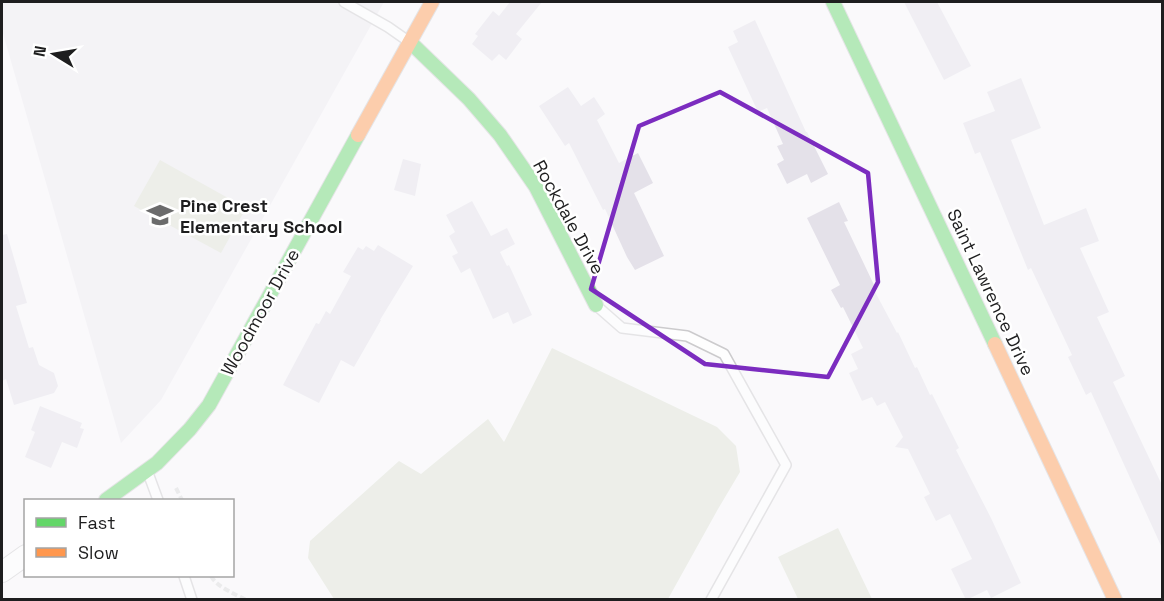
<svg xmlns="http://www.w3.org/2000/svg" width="1164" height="601" viewBox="0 0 1164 601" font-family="'Space Grotesk',sans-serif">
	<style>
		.built { fill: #edeaf0 }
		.green { fill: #dde1d2 }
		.building { fill: #e4e1e9 }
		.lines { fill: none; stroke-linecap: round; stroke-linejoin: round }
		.lane-casing { stroke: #cccbcd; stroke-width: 12 }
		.street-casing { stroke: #cccbcd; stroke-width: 22 }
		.fast-casing { stroke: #cccbcd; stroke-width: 16 }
		.slow-casing { stroke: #cccbcd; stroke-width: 16 }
		.path { stroke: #d9d9da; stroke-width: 4; stroke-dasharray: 6 3; stroke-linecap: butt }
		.lane { stroke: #fefefe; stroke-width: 9 }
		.street { stroke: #fefefe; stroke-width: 20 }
		.fast { stroke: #63d668; stroke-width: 14 }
		.slow { stroke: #ff974d; stroke-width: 14 }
		.marked { fill: none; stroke: #7b2cbf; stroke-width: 4.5; stroke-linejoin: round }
		.labels { text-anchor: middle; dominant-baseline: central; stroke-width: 5; stroke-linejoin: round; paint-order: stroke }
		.poi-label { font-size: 18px; font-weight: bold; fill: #1e1e1f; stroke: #fff; text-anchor: start }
		.street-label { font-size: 18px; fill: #1e1e1f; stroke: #fff }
	</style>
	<rect width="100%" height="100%" fill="#faf9fb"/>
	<path class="built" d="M2 2H384L161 400 121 443 2 30Z"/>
	<g class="green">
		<path d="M160 160 246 208 221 253 134 206Z"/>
		<path d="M552 348 717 427 736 446 740 472 718 509 668 599H334L308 558 310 541 399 461 421 474 488 419 504 442Z"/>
		<path d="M838 528 872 599H798L778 557Z"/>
	</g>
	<g class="building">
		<path d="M510 2H542L516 34 522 39 506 60 499 54 492 61 472 44 478 36 475 34 493 11 499 16Z"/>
		<path d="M904 2H937L971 66 944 80Z"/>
		<path d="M755 20 806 132H807L828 174 811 183 807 174 787 184 777 164 784 160 777 146 783 144 767 108 758 112 728 47 738 42 733 31Z"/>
		<path d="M1021 78 1041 128 1011 140 1044 225 1086 208 1099 241 1080 248 1109 312 1097 317 1125 376 1113 382 1162 485V548L1091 392 1086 395 1068 357 1072 355 1031 268 1028 270 980 152 975 154 963 123 995 111 987 92Z"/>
		<path d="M568 87 581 106 594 97 605 114 597 120 619 163 638 153 653 183 634 193 664 256 635 270 627 257 605 209 603 210 569 143 565 146 539 106Z"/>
		<path d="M403 159 421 164 415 196 394 190Z"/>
		<path d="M472 201 491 236 507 228 515 244 500 252 507 266 509 265 532 315 513 324 508 312 493 319 470 268 461 273 452 256 458 253 449 236 455 232 446 215Z"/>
		<path d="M839 202 848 221 844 222 875 287 873 288 897 333 898 332 915 368 917 367 930 395 932 394 959 448 956 450 991 518 1021 583 991 598 987 590 966 600 951 569 972 559 950 514 936 521 924 497 930 494 908 449 895 447 903 437 885 402 877 406 872 397 862 401 849 373 858 369 851 354 863 348 843 307 841 308 831 290 840 285 807 218Z"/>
		<path d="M7 234 27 303 16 306 29 348 33 347 39 365 54 373 58 386 54 393 14 405 6 379 2 381V235Z"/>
		<path d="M378 245 413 266 380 320H381L354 367 341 360 319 403 283 385 316 323 319 324 326 311 330 314 351 276 343 272 358 247 363 250 366 246 374 251Z"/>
		<path d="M40 406 82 423 80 428 84 429 77 448 62 442 51 468 25 457 35 432 31 430Z"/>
	</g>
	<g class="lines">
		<g class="lane-casing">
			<g id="lane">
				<path d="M344 2 388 27 408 41"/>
				<path d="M598 307 622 328 687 336 724 354 786 465 711 600"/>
				<path d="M148 473 158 500"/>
				<path d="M184 576 192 600"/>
			</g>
		</g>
		<g class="street-casing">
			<path id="street" d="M2 572 26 555"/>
		</g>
		<g class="fast-casing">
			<g id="fast">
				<path d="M833 2 995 344"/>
				<path d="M410 42 469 99 500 135 536 187 596 305"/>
				<path d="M106 500 157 463 190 429 209 405 358 135"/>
			</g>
		</g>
		<g class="slow-casing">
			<g id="slow">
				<path d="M358 135 432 2"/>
				<path d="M995 344 1115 600"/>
			</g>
		</g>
		<g class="path">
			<path d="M176 488 182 500"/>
			<path d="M211 576C217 587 235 594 246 600"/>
		</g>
		<use href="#lane" class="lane"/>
		<use href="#street" class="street"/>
		<use href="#fast" class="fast"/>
		<use href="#slow" class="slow"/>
	</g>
	<path d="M0 0H1164V601H0ZM720 92 868 173 878 282 828 377 705 364 591 289 639 126Z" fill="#faf9fb" fill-opacity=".55" fill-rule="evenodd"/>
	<path class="marked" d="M720 92 868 173 878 282 828 377 705 364 591 289 639 126Z"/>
	<defs>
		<g id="school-bare" transform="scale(2.07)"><path d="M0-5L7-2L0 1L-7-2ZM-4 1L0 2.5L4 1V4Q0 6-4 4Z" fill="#6b6b6c" stroke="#fff" stroke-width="2.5" paint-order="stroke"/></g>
	</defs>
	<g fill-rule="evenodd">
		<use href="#school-bare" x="160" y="215"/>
	</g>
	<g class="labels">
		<g class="poi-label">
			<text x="180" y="205">Pine Crest<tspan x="180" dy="21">Elementary School</tspan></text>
		</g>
		<g class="street-label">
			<text transform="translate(569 217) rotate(61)">Rockdale Drive</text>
			<text transform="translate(991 292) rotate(65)">Saint Lawrence Drive</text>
			<text transform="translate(260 312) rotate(-61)">Woodmoor Drive</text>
		</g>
	</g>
	<rect width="1164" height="601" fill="none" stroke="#1e1e1f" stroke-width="6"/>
	<rect x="24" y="499" width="210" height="78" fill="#ffffff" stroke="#a5a5a5" stroke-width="1.5"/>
	<rect x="36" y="518" width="30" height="9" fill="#63d668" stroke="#a5a5a5" stroke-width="1.5"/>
	<text x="78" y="529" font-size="18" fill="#1e1e1f">Fast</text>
	<rect x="36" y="548" width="30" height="9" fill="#ff974d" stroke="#a5a5a5" stroke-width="1.5"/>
	<text x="78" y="559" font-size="18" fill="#1e1e1f">Slow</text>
	<g transform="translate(54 54) rotate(281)" stroke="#ffffff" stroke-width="4.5" paint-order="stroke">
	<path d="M0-4.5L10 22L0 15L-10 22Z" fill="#1e1e1f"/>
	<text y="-9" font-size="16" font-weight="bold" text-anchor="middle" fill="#1e1e1f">N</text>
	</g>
</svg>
